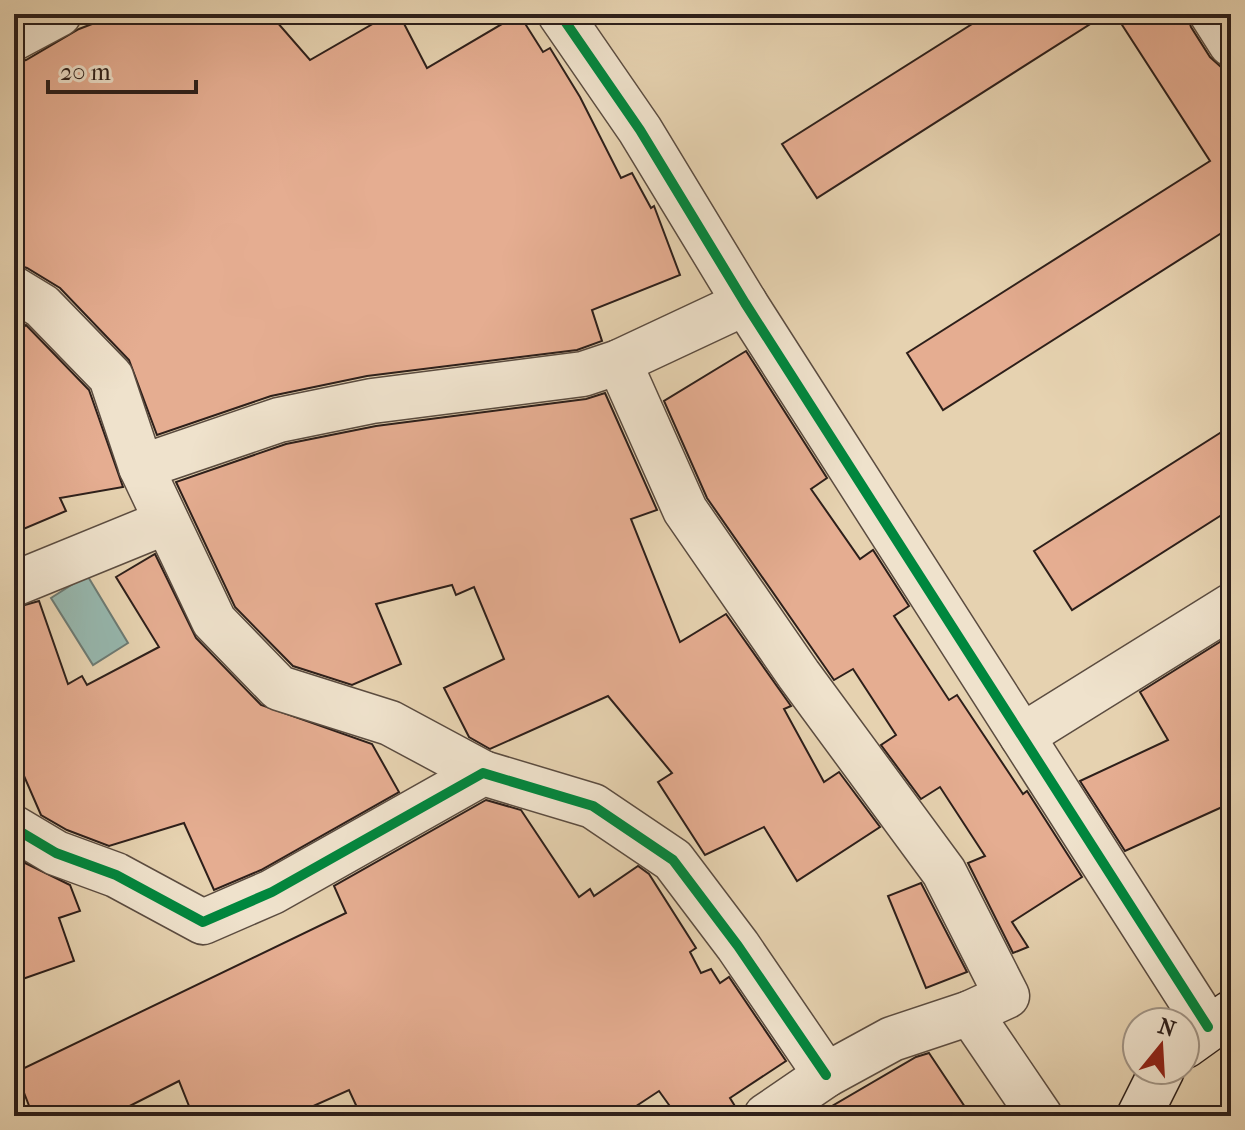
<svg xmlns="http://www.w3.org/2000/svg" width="1245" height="1130" viewBox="0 0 1245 1130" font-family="'IM FELL French Canon',serif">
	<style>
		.water { fill: #96b7ae; stroke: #6c7a73; stroke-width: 2 }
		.building { fill: #e5ad91; stroke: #2d1f1a; stroke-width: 2 }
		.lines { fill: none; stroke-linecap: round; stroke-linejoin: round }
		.street-casing { stroke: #5b4c40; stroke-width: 47 }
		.secondary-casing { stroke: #2d1f1a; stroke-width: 47 }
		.street { stroke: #efe2cc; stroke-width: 44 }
		.secondary { stroke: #efe2cc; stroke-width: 44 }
		.cycleway-casing { stroke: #efe2cc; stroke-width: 15 }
		.cycleway { stroke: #00873e; stroke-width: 10 }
	</style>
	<rect width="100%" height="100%" fill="#e6d2b0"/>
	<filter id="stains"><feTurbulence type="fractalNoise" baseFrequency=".0025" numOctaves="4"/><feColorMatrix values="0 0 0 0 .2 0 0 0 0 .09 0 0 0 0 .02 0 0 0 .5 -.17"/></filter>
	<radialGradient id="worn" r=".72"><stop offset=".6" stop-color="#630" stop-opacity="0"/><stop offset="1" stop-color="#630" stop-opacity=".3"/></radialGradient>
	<path class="water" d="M87 575 128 643 93 665 51 598Z"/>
	<g class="building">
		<path d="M118 14H270L310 60 390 14H399L427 68 519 14 543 52 550 48 580 97 621 178 632 173 651 208 654 206 680 275 592 310 602 341 577 350 367 376 271 396 157 435 129 360 60 288 27 268 14 264V63L26 60 79 29Z"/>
		<path d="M988 14H1106L817 198 782 144Z"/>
		<path d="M1115 14H1187L1191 27 1210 57 1231 76V227L943 410 907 353 1210 161Z"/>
		<path d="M26 325 89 390 123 487 60 498 66 511 14 533V336Z"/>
		<path d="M746 351 827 478 811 489 860 559 873 550 909 606 894 616 949 700 957 695 1023 794 1027 791 1082 877 1012 922 1028 947 1013 953 968 863 985 856 940 787 921 799 881 745 896 735 853 669 834 680 707 498 664 401Z"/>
		<path d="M605 393 657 510 631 519 680 642 726 614 791 706 784 709 824 782 839 772 880 827 797 881 764 827 705 855 658 782 672 773 608 696 490 749 469 737 444 688 504 659 474 587 456 595 452 585 376 604 401 664 352 685 293 666 235 607 176 482 286 444 376 426 586 399Z"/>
		<path d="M1231 426V509L1072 610 1034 551Z"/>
		<path d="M155 554 196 638 261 705 372 744 399 792 261 870 214 890 184 823 109 846 67 830 41 815 14 753V608L39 601 68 684 82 676 87 685 159 647 116 577Z"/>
		<path d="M1231 635V803L1125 851 1080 781 1168 740 1140 692Z"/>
		<path d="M486 800 521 810 579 897 590 889 594 896 638 866 649 874 696 948 690 952 701 973 711 969 720 983 729 977 786 1061 730 1098 741 1116H677L659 1091 621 1116H361L349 1090 291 1116H193L179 1081 110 1116H33L16 1072 346 913 334 886Z"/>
		<path d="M21 861 70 885 80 911 59 918 74 961 14 982V865Z"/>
		<path d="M921 883 967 972 926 988 888 896Z"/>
		<path d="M929 1053 971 1116H815L916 1057Z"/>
	</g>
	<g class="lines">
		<g class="street-casing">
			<g id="street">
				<path d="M560 14 640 130 745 303 1208 1027"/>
				<path d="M1212 14 1231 44"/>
				<path d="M14 38 59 14"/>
				<path d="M14 289 42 306 111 377 141 467 214 621 279 688 390 723 483 773"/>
				<path d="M619 362 685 510 799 675 944 872 1007 996 970 1013"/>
				<path d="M141 467 279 420 372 401 583 374 619 362 745 303"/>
				<path d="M14 584 166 522"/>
				<path d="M1022 736 1231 606"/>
				<path d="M14 828 56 853 116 875 203 922 272 892 483 773 593 806 673 860 738 946 826 1075"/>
				<path d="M766 1116 826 1075 892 1039 970 1013 1040 1116"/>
			</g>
		</g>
		<g class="secondary-casing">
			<g id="secondary">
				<path d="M1185 1046 1231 1013"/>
				<path d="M1139 1116 1162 1070"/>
			</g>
		</g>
		<use href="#street" class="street"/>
		<use href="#secondary" class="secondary"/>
		<g class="cycleway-casing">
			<g id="cycleway">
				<path d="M560 14 640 130 745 303 1208 1027"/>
				<path d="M14 828 56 853 116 875 203 922 272 892 483 773 593 806 673 860 738 946 826 1075"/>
			</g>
		</g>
		<use href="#cycleway" class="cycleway"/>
	</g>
	<rect width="1245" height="1130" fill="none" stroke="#e6d2b0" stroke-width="48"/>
	<rect x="16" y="16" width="1213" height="1098" fill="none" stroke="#2d1f1a" stroke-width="4"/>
	<rect x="24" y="24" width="1197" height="1082" fill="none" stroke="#2d1f1a" stroke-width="2"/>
	<g transform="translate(1161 1046) rotate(18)"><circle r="38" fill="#efe2cc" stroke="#a19485" stroke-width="2"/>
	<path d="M0-6L14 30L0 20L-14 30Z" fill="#8f2418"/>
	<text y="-12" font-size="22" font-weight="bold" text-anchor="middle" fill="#2d1f1a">N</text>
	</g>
	<path d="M48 80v12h148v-12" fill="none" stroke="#2d1f1a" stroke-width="4"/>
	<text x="60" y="80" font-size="24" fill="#2d1f1a" stroke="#efe2cc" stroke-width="6" paint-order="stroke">20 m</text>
	<rect width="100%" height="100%" filter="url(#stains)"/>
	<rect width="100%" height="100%" fill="url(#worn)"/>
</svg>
